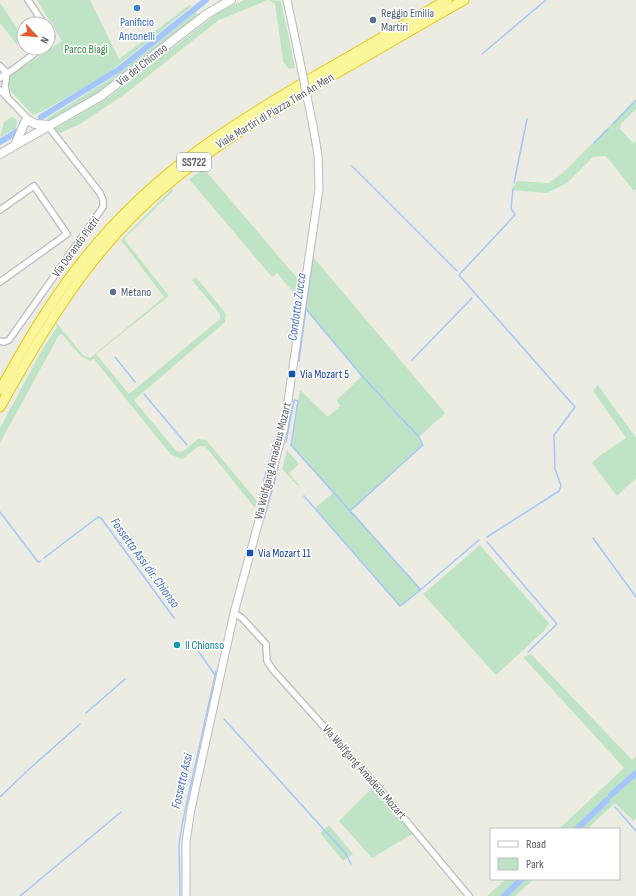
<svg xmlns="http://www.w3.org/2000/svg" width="636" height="896" viewBox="0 0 636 896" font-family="'Sofia Sans Condensed',sans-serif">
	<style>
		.green { fill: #bfe4c5 }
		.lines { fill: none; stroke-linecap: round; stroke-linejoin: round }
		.stream { stroke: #a3c7fd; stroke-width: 1.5 }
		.canal { stroke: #a3c7fd; stroke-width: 6 }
		.minor-casing { stroke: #babbc1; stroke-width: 8 }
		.tertiary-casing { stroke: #babbc1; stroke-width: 9 }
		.secondary-casing { stroke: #b8bac0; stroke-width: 10 }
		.trunk-casing { stroke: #e9c606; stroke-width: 11 }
		.minor { stroke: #fff; stroke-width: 5.5 }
		.tertiary { stroke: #fff; stroke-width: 7 }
		.secondary { stroke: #fff; stroke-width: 8 }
		.trunk { stroke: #fcf69a; stroke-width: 9 }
		.tertiary-bridge-casing { stroke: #babbc1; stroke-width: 9; stroke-linecap: butt }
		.tertiary-bridge { stroke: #fff; stroke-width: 7 }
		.shop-dot { fill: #3f7fe0; stroke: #fff; stroke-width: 1.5 }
		.service-dot { fill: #5c6f8a; stroke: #fff; stroke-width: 1.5 }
		.transit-dot { fill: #1a4fb4; stroke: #fff; stroke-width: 1.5 }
		.culture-dot { fill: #0f9aa8; stroke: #fff; stroke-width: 1.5 }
		.labels { text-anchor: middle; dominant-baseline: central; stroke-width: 3; stroke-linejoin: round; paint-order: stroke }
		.shield { fill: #fff; stroke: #8c8e92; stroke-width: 1 }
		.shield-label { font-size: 11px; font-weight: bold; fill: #5b5d63 }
		.service-label { font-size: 12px; fill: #4e5e75; stroke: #fff; text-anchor: start }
		.shop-label { font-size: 12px; fill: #366cbe; stroke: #fff }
		.park-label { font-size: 12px; fill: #378547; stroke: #fff }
		.street-label { font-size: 12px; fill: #5b5d63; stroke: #fff }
		.transit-label { font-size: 12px; fill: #164399; stroke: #fff; text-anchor: start }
		.culture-label { font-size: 12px; fill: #0d838f; stroke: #fff; text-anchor: start }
		.water-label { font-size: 13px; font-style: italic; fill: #466ebf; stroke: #fff }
	</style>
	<rect width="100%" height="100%" fill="#edece2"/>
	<g class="green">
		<path d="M37 0H90L119 59 189 5 192 6 106 75 41 112 33 115 7 87 10 76 62 41Z"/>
		<path d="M244 0H268L219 20 125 94 80 124 60 133 55 131 54 130 56 128 109 97 219 12Z"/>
		<path d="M269 0 281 1 295 68 289 69 283 61 275 4Z"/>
		<path d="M0 3 24 38V40L17 45 0 23Z"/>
		<path d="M196 12 198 18 104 91 52 121 46 119 115 76Z"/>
		<path d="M636 99V109L621 124 620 129 633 143 636 141V189L634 191 606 156 593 157 567 183 547 193 511 190 517 181 549 183 564 172Z"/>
		<path d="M12 117 17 120 16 130H12L0 137 4 122Z"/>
		<path d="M204 169 298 279 296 296 277 273 272 277 189 179Z"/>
		<path d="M172 189 173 191 124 239 169 296 96 354 129 394 220 319V314L192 280 196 277 226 314 225 322 134 400 176 451 182 452 198 439 206 440 257 501 255 508 205 446H199L182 459 171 455 94 359 90 361 81 356 62 334 59 335 0 443V428L42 350 57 327 56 322 83 355 90 358 164 297 121 240Z"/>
		<path d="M313 257 445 413 419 437 423 445 351 510 421 590 403 605 400 606 315 508 333 493 291 445 300 390 328 417 340 406 337 400 362 376 307 310Z"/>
		<path d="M598 385 636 438V478L617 496 592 463 602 454 626 438 593 391Z"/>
		<path d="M287 450 299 464 289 473 299 485 298 486 282 469Z"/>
		<path d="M480 545 549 623 545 630 496 675 423 594Z"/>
		<path d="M531 654 632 760 636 756V770L613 791 612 794H616L636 776V818L633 821 615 803 587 829H559L624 768 523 657Z"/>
		<path d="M284 677 472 896H464L414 833 372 858 339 821 374 786 280 681Z"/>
		<path d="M329 825 353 854 343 861 320 833Z"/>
		<path d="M506 879H534L515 896H487Z"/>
	</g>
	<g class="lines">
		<g class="stream">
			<path d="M482 54 546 0"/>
			<path d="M613 124 636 100"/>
			<path d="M594 143 608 129"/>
			<path d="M352 166 457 271"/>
			<path d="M514 183 527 119"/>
			<path d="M314 248 316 232"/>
			<path d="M306 309 362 376 419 437 423 445 351 510"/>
			<path d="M115 357 135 382"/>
			<path d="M412 360 472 298"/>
			<path d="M299 361 313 256"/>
			<path d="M144 394 187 445"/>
			<path d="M286 442 294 400 298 401 291 445 421 590"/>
			<path d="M263 484 280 421"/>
			<path d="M304 496 400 606 418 592"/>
			<path d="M258 503 262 488"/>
			<path d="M0 512 38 562 40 561"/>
			<path d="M264 519 278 469"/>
			<path d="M487 537 559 491 561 486 555 469 554 435 575 407 459 275 515 215V214L511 209 513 189"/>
			<path d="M593 538 636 597"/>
			<path d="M487 542 557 624 528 652"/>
			<path d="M44 558 98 517 101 518 174 618"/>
			<path d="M419 591 479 540"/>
			<path d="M199 652 215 675"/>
			<path d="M86 713 125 679"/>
			<path d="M224 719 346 854 351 864"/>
			<path d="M27 771 80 724"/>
			<path d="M0 797 26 772"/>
			<path d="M615 807 636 831"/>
			<path d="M20 896 121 812"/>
			<path d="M180 896 179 844 183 820 216 671"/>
		</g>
		<g class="canal">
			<path d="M41 117 118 70 206 0"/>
			<path d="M0 142 16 132"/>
			<path d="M611 795 636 773"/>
			<path d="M577 829 607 800"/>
			<path d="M504 896 522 879"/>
		</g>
		<g class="minor-casing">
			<g id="minor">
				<path d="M28 0 44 24"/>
				<path d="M48 30 52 37 48 43"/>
				<path d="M0 66 7 73 11 71 42 48"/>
				<path d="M0 78 7 73"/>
				<path d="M0 90 30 121"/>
				<path d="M7 96 5 86 7 73"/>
				<path d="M0 210 34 186 67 234 0 282"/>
				<path d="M0 341 4 342 9 340 103 207V200L100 193 48 126"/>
				<path d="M234 613 242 618 266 644 267 661 273 670 378 787 469 896"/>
			</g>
		</g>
		<g class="tertiary-casing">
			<g id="tertiary">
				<path d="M287 0 298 52"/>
				<path d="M186 896V842L191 809 234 613 284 428 319 189 318 155 313 126"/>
			</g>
		</g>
		<g class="secondary-casing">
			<g id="secondary">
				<path d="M15 145 25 122 30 121 35 124 49 125"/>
				<path d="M0 154 101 96 207 14 231 0"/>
			</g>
		</g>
		<g class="trunk-casing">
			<g id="trunk">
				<path d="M0 390C29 337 59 287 99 241 161 169 230 126 310 79 356 53 401 26 447 0"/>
				<path d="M0 407C40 336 81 266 140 209 194 157 257 120 321 82 369 55 416 27 464 0"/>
			</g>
		</g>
		<use href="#minor" class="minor"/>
		<use href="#tertiary" class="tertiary"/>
		<use href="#secondary" class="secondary"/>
		<use href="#trunk" class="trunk"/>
		<g class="tertiary-bridge-casing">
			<path id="tertiary-bridge" d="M298 52 313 126"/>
		</g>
		<use href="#tertiary-bridge" class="tertiary-bridge"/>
	</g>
	<circle class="shop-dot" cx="137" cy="8" r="4"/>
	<g class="service-dot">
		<circle cx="373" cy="20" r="4"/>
		<circle cx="113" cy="292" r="4"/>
	</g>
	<g class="transit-dot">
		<rect x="288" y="370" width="8" height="8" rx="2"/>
		<rect x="246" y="549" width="8" height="8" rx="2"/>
	</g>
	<circle class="culture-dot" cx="177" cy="645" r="4"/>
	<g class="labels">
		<rect class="shield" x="177" y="153" width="34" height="18" rx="3"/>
		<g class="shield-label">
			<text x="194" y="162">SS722</text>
		</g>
		<g class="service-label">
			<text x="381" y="13">Reggio Emilia<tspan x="381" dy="14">Martiri</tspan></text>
			<text x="121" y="292">Metano</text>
		</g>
		<g class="shop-label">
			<text x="137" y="22">Panificio<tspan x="137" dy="14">Antonelli</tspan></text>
		</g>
		<g class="park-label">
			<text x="86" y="49">Parco Biagi</text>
		</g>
		<g class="street-label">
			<text transform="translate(142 65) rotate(-38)">Via del Chionso</text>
			<text transform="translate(275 111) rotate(-31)">Viale Martiri di Piazza Tien An Men</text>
			<text transform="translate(76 247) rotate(-54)">Via Dorando Pietri</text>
			<text transform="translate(273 461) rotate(-76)">Via Wolfgang Amadeus Mozart</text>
			<text transform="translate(364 772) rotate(49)">Via Wolfgang Amadeus Mozart</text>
		</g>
		<g class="transit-label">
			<text x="300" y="374">Via Mozart 5</text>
			<text x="258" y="553">Via Mozart 11</text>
		</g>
		<g class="culture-label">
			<text x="185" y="645">Il Chionso</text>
		</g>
		<g class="water-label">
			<text transform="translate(297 307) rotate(-82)">Condotto Zucca</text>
			<text transform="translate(145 563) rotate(54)">Fossetta Assi dir. Chionso</text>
			<text transform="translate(182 781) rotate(-77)">Fossetta Assi</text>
		</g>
	</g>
	<rect x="490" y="828" width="130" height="52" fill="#ffffff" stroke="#bdbec1"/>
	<rect x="498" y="841" width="20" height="6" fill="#ffffff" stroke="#bdbec1"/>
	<text x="526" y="848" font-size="12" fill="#5b5d63">Road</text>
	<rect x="498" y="858" width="20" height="12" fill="#bfe4c5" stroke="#bdbec1"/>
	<text x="526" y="868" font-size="12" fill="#5b5d63">Park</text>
	<g transform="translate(36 36) rotate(116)"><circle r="19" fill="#ffffff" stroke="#bdbec1"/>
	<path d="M0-3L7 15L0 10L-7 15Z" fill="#e45b31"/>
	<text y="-6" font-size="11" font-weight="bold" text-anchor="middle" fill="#5b5d63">N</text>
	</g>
</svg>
